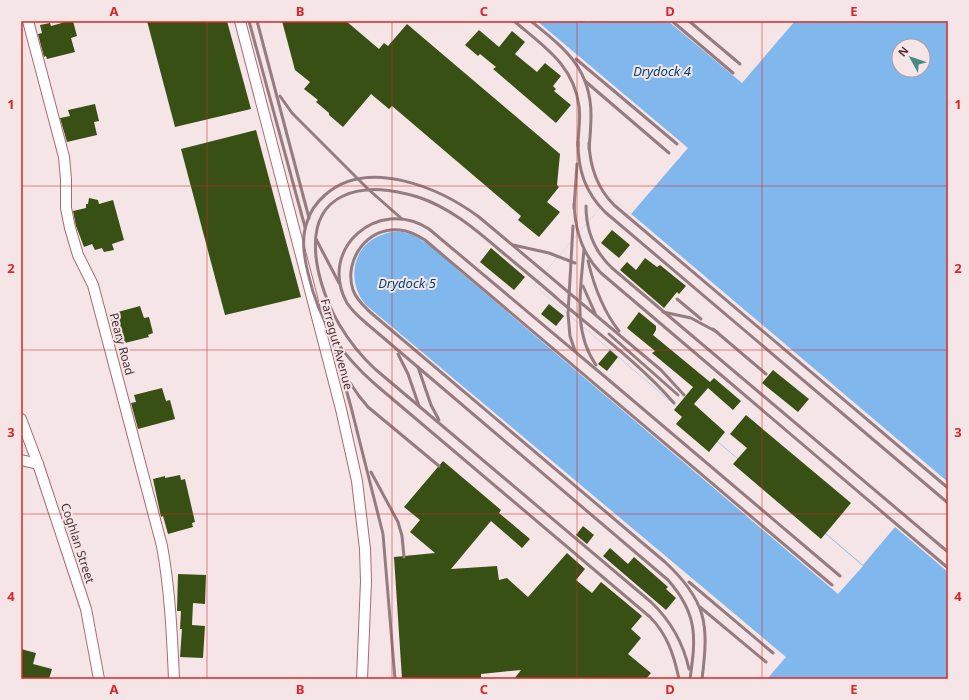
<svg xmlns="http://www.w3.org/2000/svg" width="969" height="700" viewBox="0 0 969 700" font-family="'Noto Sans',sans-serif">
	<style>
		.water { fill: #80b7ec; fill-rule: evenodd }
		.pier { fill: #f5e5e7 }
		.building { fill: #395014 }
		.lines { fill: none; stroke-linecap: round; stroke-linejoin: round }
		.minor-casing { stroke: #ac6874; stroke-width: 12 }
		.minor { stroke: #fff; stroke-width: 10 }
		.rail { stroke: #947c80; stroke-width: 3 }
		.grid { fill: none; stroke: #d62828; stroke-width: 1; stroke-opacity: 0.55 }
		.labels { text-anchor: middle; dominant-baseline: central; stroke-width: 4; stroke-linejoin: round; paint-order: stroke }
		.street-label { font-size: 12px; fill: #503237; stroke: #f5e5e7 }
		.water-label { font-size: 13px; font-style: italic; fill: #014473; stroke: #f5e5e7 }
		.neatline { fill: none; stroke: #d62828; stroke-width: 1.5 }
		.grid-label { font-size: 13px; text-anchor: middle; font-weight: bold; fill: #d62828 }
	</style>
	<rect width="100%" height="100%" fill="#f5e5e7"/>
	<path class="water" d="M537 21H668L742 83 795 21H948V679H767L786 657 366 305C347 283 351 248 379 236 388 232 397 230 406 233 425 237 450 264 465 276L838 594 863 566 534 285 610 196 631 214 688 148ZM899 46H923V70H899Z"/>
	<path class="pier" d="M610 196 948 482V572L895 527 863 565 534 285Z"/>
	<g class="building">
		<path d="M69 21H73L77 36 71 38 75 52 47 59 46 56 44 57 38 34 42 33 40 25 50 23 51 26Z"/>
		<path d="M147 21H227L251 109 175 127Z"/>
		<path d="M282 21H346L379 49 384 43 388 46 407 24 560 154 557 185 559 187 547 202 560 212 539 237 518 220 521 216 392 106 389 109 371 94 343 127 329 115V113L316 102 318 100 304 89 310 82 295 70Z"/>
		<path d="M479 30 499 47 512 31 525 42 515 54 537 72 545 63 561 76 553 86 556 89 554 91 571 105 556 123 493 69 496 67 480 54 478 56 465 45Z"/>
		<path d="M95 104 99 121 94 122 97 135 67 142 60 118 70 116 68 110Z"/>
		<path d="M256 130 301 297 225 315 181 149Z"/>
		<path d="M89 198 98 200 99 204 113 200 124 240 112 244 114 250 104 252 102 248 95 250 92 244 84 247 76 226 73 211 86 208V204H88Z"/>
		<path d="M612 230 630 245 619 258 601 243Z"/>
		<path d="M491 248 525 277 514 290 480 262Z"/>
		<path d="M645 258 657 267 660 265 686 286 679 294 677 292 664 308 620 270 627 262 636 270Z"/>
		<path d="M549 304 564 316 556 326 541 314Z"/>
		<path d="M140 306 144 318 149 317 153 333 148 335 149 337 117 345 111 320 115 319 114 313Z"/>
		<path d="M639 312 656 326V330L653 335 710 382 714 378 741 401 733 410 708 388 694 404 725 432 709 452 676 424 682 417 674 410 693 387 652 353 655 351 627 328Z"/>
		<path d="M610 350 618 357 607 371 598 364Z"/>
		<path d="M773 370 809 399 798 412 762 383Z"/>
		<path d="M162 388 166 401 170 400 175 419 138 429 131 403 136 402 134 395Z"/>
		<path d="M746 415 851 503 821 539 733 464 747 448 730 434Z"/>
		<path d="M443 461 501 510 499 513 530 539 522 548 491 521 451 569 497 566 499 580 507 578 528 597 567 553 585 569 576 580 592 593 601 582 642 616 631 629 641 638 628 654 651 673 646 679H514L521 670 481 674V679H402L394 557 435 553 410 532 420 520 404 507Z"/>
		<path d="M180 475 181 480 185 479 195 522 192 523 193 527 168 534 163 516 161 517 153 479 165 476V478Z"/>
		<path d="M583 526 594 535 587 544 576 535Z"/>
		<path d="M610 548 628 564 634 557 668 587 666 589 676 598 666 610 603 556Z"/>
		<path d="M178 574 206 575 205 604 193 603 192 625 205 626 203 658 180 657 182 629H180L181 611H177Z"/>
		<path d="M21 649 36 653 33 664 52 669 49 679H21Z"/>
	</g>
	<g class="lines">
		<g class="minor-casing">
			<g id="minor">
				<path d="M28 21 64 157 66 179V208L70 228 78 255 93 285 162 546C170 590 172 634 174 679"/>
				<path d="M240 21 341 409 357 481 365 549 366 581 362 679"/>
				<path d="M21 419 38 464 86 609 99 679"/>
				<path d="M21 460 38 464"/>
			</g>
		</g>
		<use href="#minor" class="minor"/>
		<g class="rail">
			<path d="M249 21 305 227"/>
			<path d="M257 21 309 218"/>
			<path d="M514 21C543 46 574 65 579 106 581 119 578 133 578 146"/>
			<path d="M531 21C564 48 591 68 591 115 591 126 590 138 589 149"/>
			<path d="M672 21 733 73"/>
			<path d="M689 21 740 64"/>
			<path d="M576 59 677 144"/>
			<path d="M585 81 669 153"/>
			<path d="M280 96 292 113 368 189 402 219"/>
			<path d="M578 142C578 170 585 192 605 212L948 503"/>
			<path d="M589 143C590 168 597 188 614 205L948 488"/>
			<path d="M574 204C575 230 582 254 601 273L948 568"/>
			<path d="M586 206C586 231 594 251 612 268L948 552"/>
			<path d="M574 208 577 164"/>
			<path d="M573 226 568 314 570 336 575 351"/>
			<path d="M316 239 339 283"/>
			<path d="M513 245 549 253 575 263"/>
			<path d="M584 249C581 288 572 331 596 365"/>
			<path d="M588 261C594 286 603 311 619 331"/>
			<path d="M583 286 595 313"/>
			<path d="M677 299 701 319"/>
			<path d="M663 312 691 318 717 332"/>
			<path d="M713 329 766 374"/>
			<path d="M609 334 678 395"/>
			<path d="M333 342 351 407 383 534 395 679"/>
			<path d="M398 354 408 374 419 406"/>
			<path d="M418 367 431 405 439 420"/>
			<path d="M346 377 359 396 368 407 439 466"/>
			<path d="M674 403C641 365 598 333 560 301 541 284 521 268 502 252 476 230 451 208 418 197 394 190 367 185 343 196 296 218 319 290 339 324 349 341 361 356 375 369L651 602C671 621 683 642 689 669"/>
			<path d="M371 472 398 522 402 536 404 557"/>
			<path d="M689 582 773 653"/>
			<path d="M700 607 766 662"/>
			<path d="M679 679C674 655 667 634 650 617L376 385C339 353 319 321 308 273 304 256 301 239 307 222 310 212 317 202 325 195 368 157 440 188 479 217L661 370 684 395"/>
			<path d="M690 679C696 637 698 614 668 580L366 323C359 317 352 311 347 303 317 249 378 196 429 229L610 381 840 576"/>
			<path d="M702 679C709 624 707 601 665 562L370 312C363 305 356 299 353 290 343 260 368 226 400 230 409 231 417 235 425 240L832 585"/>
		</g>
	</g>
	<path class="grid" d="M207 21V679M392 21V679M577 21V679M762 21V679M21 186H948M21 350H948M21 514H948"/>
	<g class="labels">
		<g class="street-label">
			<text transform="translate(122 344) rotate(75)">Peary Road</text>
			<text transform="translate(337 344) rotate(75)">Farragut Avenue</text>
			<text transform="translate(78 543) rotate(72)">Coghlan Street</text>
		</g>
		<g class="water-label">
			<text x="662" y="71">Drydock 4</text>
			<text x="407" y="283">Drydock 5</text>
		</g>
	</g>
	<rect width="969" height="700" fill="none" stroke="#f5e5e7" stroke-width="44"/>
	<g transform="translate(911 58) rotate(310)"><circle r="19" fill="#f5e5e7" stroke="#b39da1"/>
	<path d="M0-3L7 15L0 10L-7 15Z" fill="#448b85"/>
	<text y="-6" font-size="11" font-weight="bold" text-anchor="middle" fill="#503237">N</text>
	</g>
	<rect x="22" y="22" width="925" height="656" class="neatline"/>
	<g class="grid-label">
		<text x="114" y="16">A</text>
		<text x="300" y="16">B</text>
		<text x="484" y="16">C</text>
		<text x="670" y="16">D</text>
		<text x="854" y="16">E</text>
		<text x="11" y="109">1</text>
		<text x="958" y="109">1</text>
		<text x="11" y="273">2</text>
		<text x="958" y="273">2</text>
		<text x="11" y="437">3</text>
		<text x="958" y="437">3</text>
		<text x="11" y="601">4</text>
		<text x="958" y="601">4</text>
		<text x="114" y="694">A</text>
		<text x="300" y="694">B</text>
		<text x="484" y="694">C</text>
		<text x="670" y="694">D</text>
		<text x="854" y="694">E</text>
	</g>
</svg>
